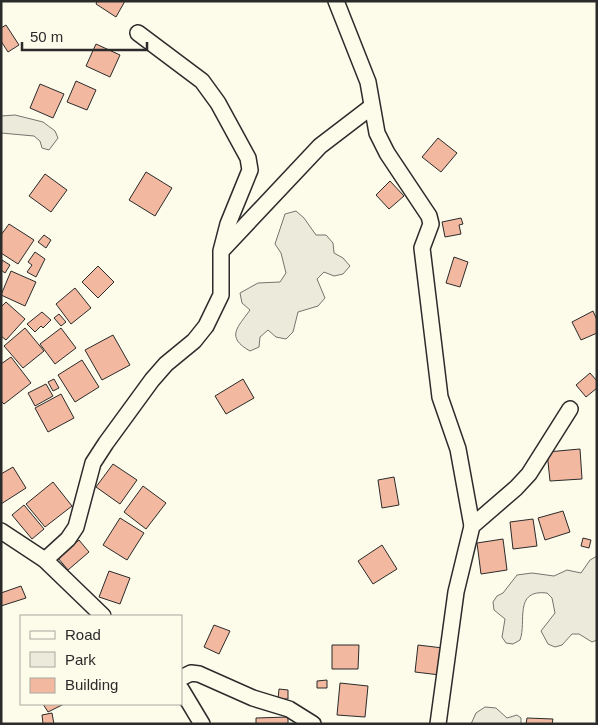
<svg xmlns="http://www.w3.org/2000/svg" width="598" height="725" viewBox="0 0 598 725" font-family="Helvetica,sans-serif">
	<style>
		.green { fill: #ecebdb; stroke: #74746e }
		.building { fill: #f2b8a0; stroke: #2b2b2b }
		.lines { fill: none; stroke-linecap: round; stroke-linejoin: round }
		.minor-casing { stroke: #2b2b2b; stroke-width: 18 }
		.minor { stroke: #fdfbea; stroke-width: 15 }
	</style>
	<rect width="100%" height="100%" fill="#fdfbea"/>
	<g class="green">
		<path d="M15 115 43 122 55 131 58 138 49 150 42 148 40 141 34 136 1 133V116Z"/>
		<path d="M296 211 304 218 316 235H326L333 243 334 253 343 258 350 266 343 274 334 276 324 272 317 279 325 298 318 306 298 312 293 332 286 339 276 337 268 330 260 337 259 347 250 351C225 337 238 327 250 310L242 303 240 293 258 283 280 282 286 273 281 253 275 244 285 214Z"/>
		<path d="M597 556V640L592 642 579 634H572L562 645 555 647 548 644 541 631 555 613 552 598 547 593C513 589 527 622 520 640L513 644 506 643 502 637 505 619 494 610 493 602 497 596 503 593 517 575 532 573 554 576 567 570 581 573 590 560Z"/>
		<path d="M485 707 496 708 507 718 517 715 521 718V724H471L476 713Z"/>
	</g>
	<g class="building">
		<path d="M97 1H125L116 17 96 4Z"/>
		<path d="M6 25 19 45 8 52 1 41V28Z"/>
		<path d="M96 44 120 55 110 77 86 66Z"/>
		<path d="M76 81 96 90 87 110 67 102Z"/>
		<path d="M40 84 64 94 53 118 30 108Z"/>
		<path d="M438 138 457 153 441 172 422 157Z"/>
		<path d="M146 172 172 188 155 216 129 200Z"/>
		<path d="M45 174 67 190 51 212 29 196Z"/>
		<path d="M390 181 404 196 389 209 376 195Z"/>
		<path d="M461 218 463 224 459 225 461 234 445 237 442 222Z"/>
		<path d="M9 224 34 240 18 264 1 253V235Z"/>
		<path d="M44 235 51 240 46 248 38 242Z"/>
		<path d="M35 252 45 259 36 277 27 272 32 265 28 262Z"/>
		<path d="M454 257 468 262 460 287 446 283Z"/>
		<path d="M2 260 10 265 5 273 1 270Z"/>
		<path d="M98 266 114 282 98 298 82 282Z"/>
		<path d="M11 271 36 282 25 306 1 295Z"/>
		<path d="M75 288 91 308 71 324 56 304Z"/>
		<path d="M6 302 25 319 6 340 1 336V307Z"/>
		<path d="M593 311 597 320V333L581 340 572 322Z"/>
		<path d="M42 312 51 320 43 328 41 326 35 332 27 324Z"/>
		<path d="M59 314 66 322 61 326 54 318Z"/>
		<path d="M25 328 44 351 23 368 4 346Z"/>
		<path d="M61 328 76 348 55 364 40 344Z"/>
		<path d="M113 335 130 365 102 380 85 350Z"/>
		<path d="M11 357 31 383 4 404 1 401V364Z"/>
		<path d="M82 360 99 387 75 402 58 375Z"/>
		<path d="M590 373 597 381V388L586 397 576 385Z"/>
		<path d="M54 379 59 388 53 391 48 382Z"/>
		<path d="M243 379 254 398 226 414 215 396Z"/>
		<path d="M46 384 53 396 35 406 28 393Z"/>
		<path d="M61 394 74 418 48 432 35 408Z"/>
		<path d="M580 449 582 479 550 481 547 452Z"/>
		<path d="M113 464 137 480 120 504 96 487Z"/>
		<path d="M13 467 26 488 1 504V474Z"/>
		<path d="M394 477 399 505 382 508 378 480Z"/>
		<path d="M53 482 72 506 45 527 26 504Z"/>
		<path d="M143 486 166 503 146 529 124 512Z"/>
		<path d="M24 505 44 529 32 539 12 515Z"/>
		<path d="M563 511 570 532 545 540 538 518Z"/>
		<path d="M120 518 144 533 127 560 103 545Z"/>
		<path d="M533 519 537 546 513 549 510 522Z"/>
		<path d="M583 538 591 540 589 548 581 546Z"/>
		<path d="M503 539 507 570 481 574 477 543Z"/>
		<path d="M79 540 89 552 68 570 58 558Z"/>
		<path d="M382 545 397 569 373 584 358 561Z"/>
		<path d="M109 571 130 578 120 604 99 597Z"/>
		<path d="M21 586 26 598 1 606V593Z"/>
		<path d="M214 625 230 631 219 654 204 647Z"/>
		<path d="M332 645H359L358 669H332Z"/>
		<path d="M418 645 443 648 440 675 415 672Z"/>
		<path d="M327 680V688H317V681Z"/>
		<path d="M340 683 368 686 365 717 337 715Z"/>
		<path d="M279 689 288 690V699H278Z"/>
		<path d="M43 704H64L48 712Z"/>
		<path d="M52 713 54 724H43L42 715Z"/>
		<path d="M288 717V724H256V718Z"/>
		<path d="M527 718 553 719 552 724H526Z"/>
	</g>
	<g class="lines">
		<g class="minor-casing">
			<g id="minor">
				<path d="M336 1 368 82 377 133 387 153 429 216 431 224 422 248 440 397 458 449 472 526"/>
				<path d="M224 248 320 146 371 107"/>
				<path d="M1 531 45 560 103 616"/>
				<path d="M45 560 68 539 76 527 93 463 106 443 152 380 166 364 194 341 206 326 221 295V251L228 224 250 170 248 158 218 103 202 81 138 33"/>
				<path d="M181 678 191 673 199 674 253 698 289 709 313 724"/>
				<path d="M181 689 202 724"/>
				<path d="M438 724 456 592 472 526 516 488 529 474 570 409"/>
			</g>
		</g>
		<use href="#minor" class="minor"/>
	</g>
	<rect width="598" height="725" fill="none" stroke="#2b2b2b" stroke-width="5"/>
	<rect x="20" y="615" width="162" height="90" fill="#fdfbea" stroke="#a9a89e"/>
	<rect x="30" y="631" width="25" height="8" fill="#fdfbea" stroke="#a9a89e"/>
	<text x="65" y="640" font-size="15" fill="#2b2b2b">Road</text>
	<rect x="30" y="652" width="25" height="15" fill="#ecebdb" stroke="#a9a89e"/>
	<text x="65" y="665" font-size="15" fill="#2b2b2b">Park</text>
	<rect x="30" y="678" width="25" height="15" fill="#f2b8a0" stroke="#a9a89e"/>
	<text x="65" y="690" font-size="15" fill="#2b2b2b">Building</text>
	<path d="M22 42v8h125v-8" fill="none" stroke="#2b2b2b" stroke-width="2.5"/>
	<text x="30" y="42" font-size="15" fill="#2b2b2b" stroke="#fdfbea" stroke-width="4" paint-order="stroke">50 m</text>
</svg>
